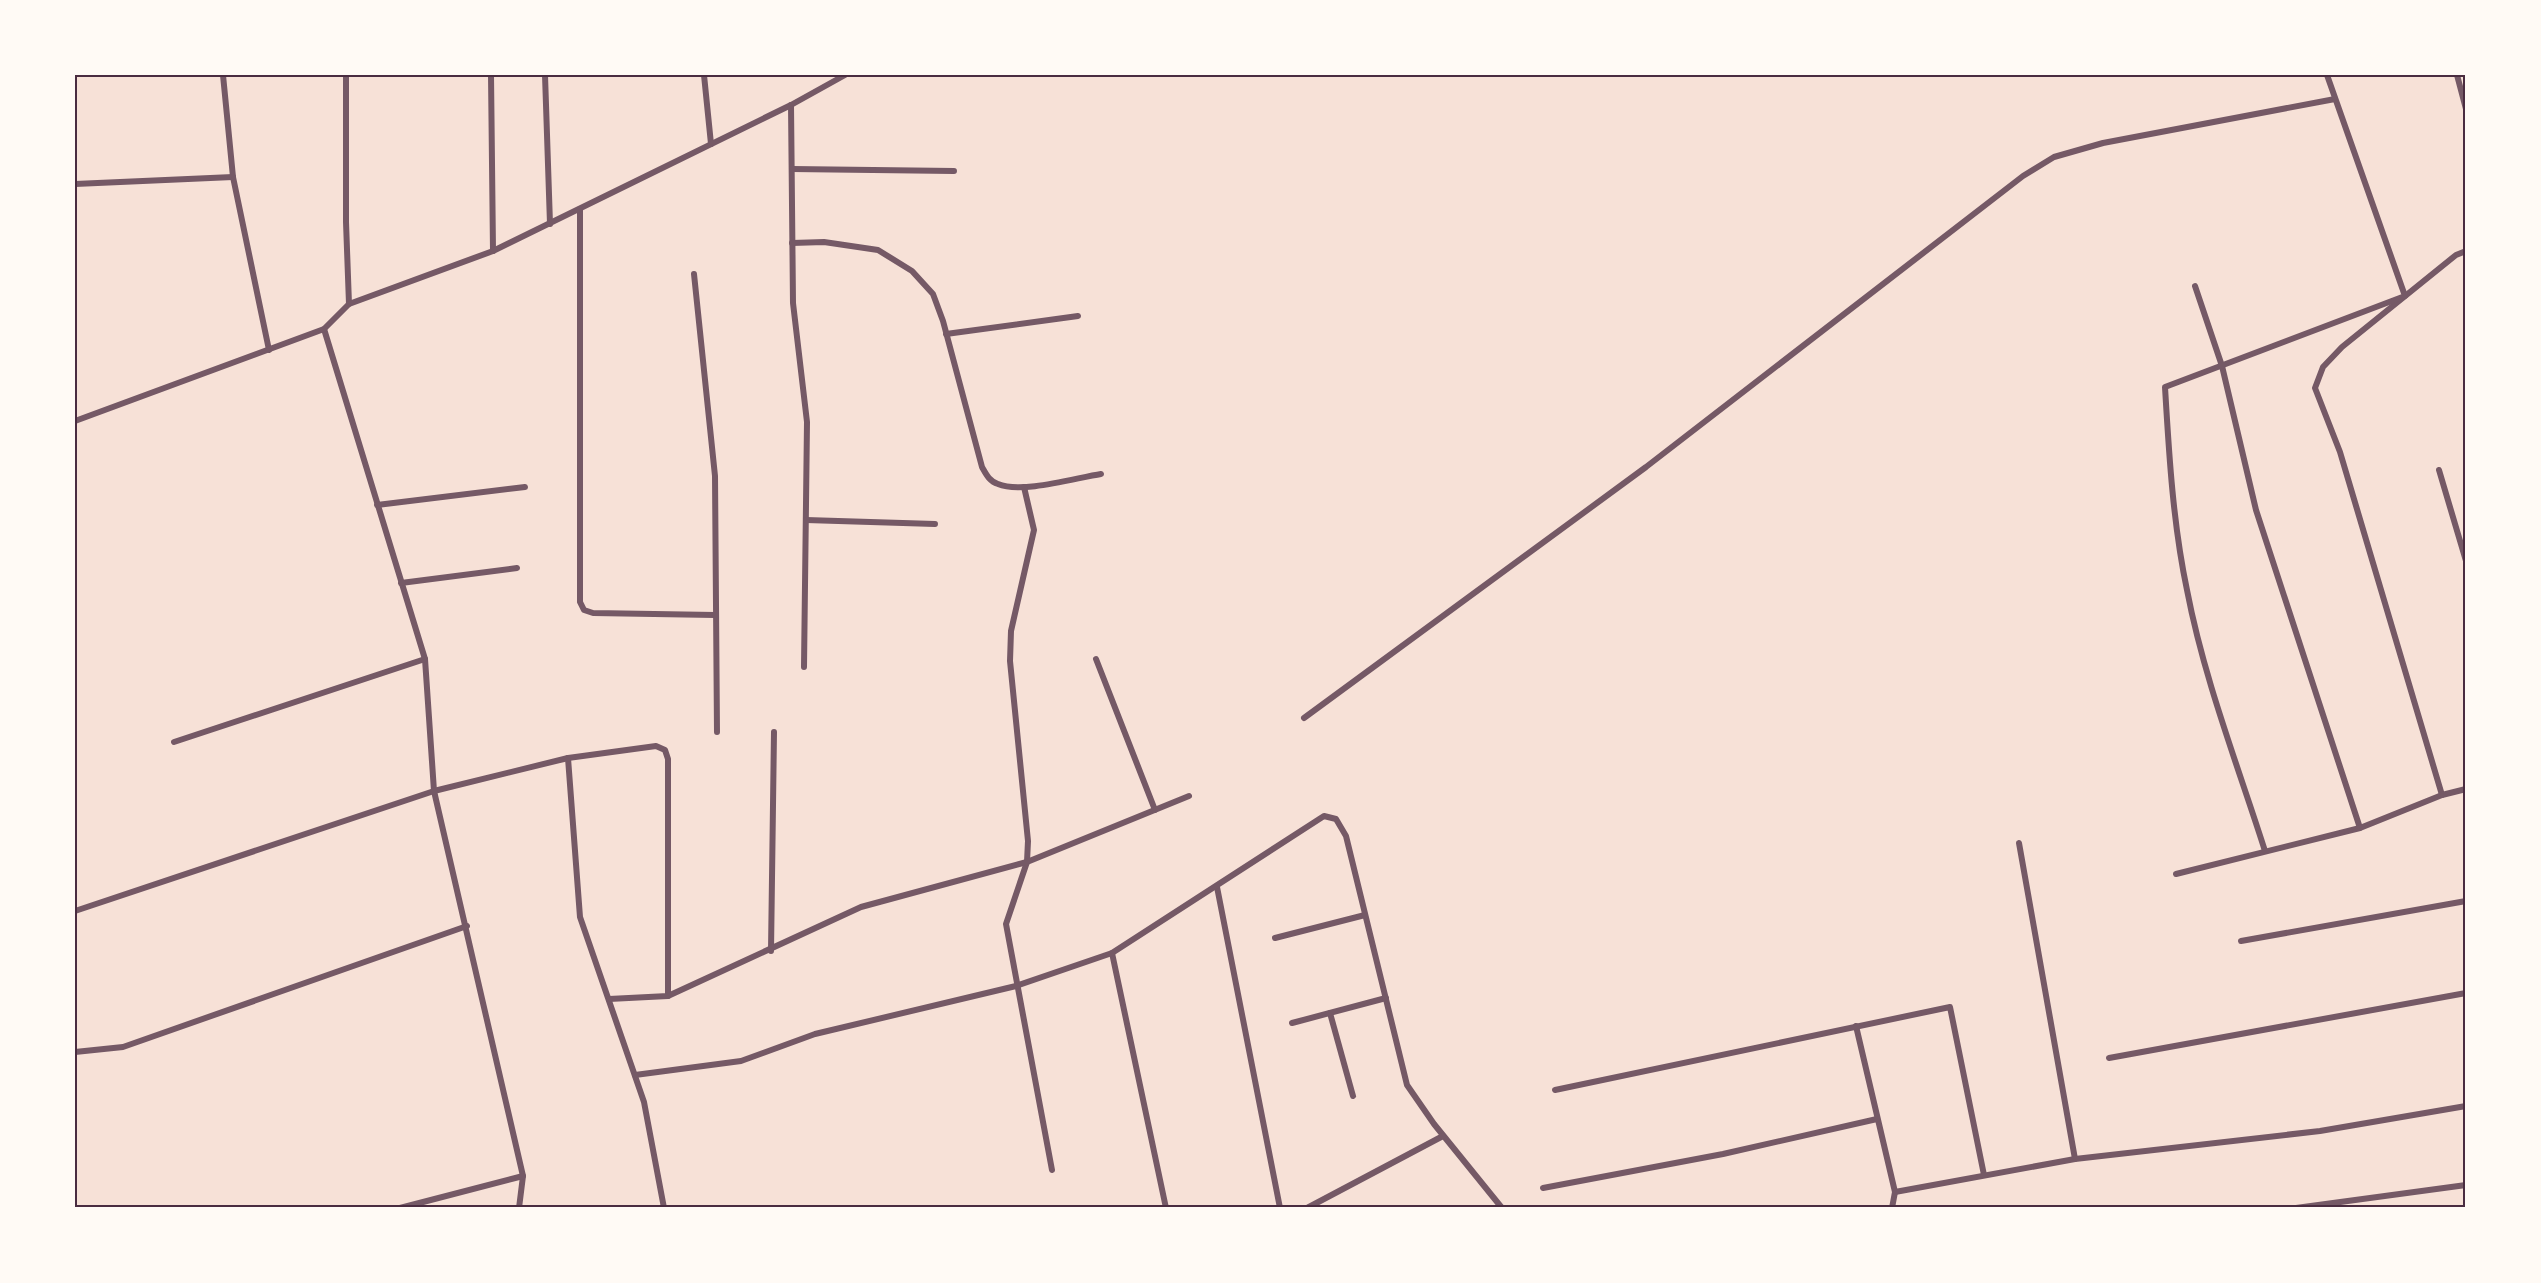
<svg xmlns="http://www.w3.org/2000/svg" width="2541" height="1283" viewBox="0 0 2541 1283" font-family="'Alegreya Sans',sans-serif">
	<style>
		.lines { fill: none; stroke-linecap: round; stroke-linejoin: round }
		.minor { stroke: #755966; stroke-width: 6 }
		.neatline { fill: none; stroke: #4a2c40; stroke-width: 2 }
	</style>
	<rect width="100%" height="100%" fill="#f7e1d7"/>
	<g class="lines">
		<g class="minor">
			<path d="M223 75 233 177 269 350"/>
			<path d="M346 75V222L349 304"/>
			<path d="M491 75 493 251"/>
			<path d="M545 75 550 224"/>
			<path d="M704 75 711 144"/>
			<path d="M2457 75 2466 109"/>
			<path d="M791 105 793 303 807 422 804 667"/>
			<path d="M792 169 954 171"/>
			<path d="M75 184 233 177"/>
			<path d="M580 209V602L584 610 593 613 715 615"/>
			<path d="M792 243 824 242 878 250 912 271 933 294 943 321 982 467C986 474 989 481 998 484 1022 494 1075 478 1101 474"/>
			<path d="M694 274 715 476 717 732"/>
			<path d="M2195 286 2222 366 2256 510 2360 828"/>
			<path d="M324 329 425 659 434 791 523 1176 519 1208"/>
			<path d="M946 334 1078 316"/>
			<path d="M75 421 324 329 349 304 493 251 791 105 845 75"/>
			<path d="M2439 470 2466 561"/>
			<path d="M1024 487 1034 530 1011 631 1010 661 1028 841 1027 862 1006 924 1052 1170"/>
			<path d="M377 505 525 487"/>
			<path d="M806 520 935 524"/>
			<path d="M401 583 517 568"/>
			<path d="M1096 659 1155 810"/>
			<path d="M1304 718 1646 467 2023 176 2054 157 2103 143 2335 99"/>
			<path d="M174 742 425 659"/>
			<path d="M568 758 580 917 644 1102 664 1208"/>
			<path d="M2442 795 2340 452 2315 388 2323 367 2342 347 2456 255 2466 251"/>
			<path d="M2019 843 2075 1159"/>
			<path d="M2265 851C2238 766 2204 679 2187 590 2173 524 2169 454 2165 387L2405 296 2327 75"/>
			<path d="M2176 874 2360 828 2442 795 2466 789"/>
			<path d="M1217 887 1280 1208"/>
			<path d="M75 911 434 791 568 758 656 746 665 750 668 759V996"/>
			<path d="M1275 938 1365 915"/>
			<path d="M2241 941 2466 901"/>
			<path d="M771 951 774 732"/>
			<path d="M1112 953 1166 1208"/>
			<path d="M609 999 668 996 861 907 1027 862 1189 796"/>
			<path d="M1330 1013 1353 1096"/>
			<path d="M1292 1023 1386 998"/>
			<path d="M1856 1026 1895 1192 1892 1208"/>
			<path d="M75 1052 123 1047 467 926"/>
			<path d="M2109 1058 2466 993"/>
			<path d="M635 1075 741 1061 815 1034 1016 986 1112 953 1324 816 1336 819 1346 836 1407 1085 1434 1124 1502 1208"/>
			<path d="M1555 1090 1950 1007 1984 1175"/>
			<path d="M1543 1188 1723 1154 1877 1119"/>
			<path d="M1895 1192 2075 1159 2320 1131 2466 1106"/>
			<path d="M400 1208 523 1176"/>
			<path d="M1307 1208 1443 1136"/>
			<path d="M2296 1208 2466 1185"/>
		</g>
	</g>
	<rect width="2541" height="1283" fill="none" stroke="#fffaf5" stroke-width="153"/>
	<rect x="76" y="76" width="2388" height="1130" class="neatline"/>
</svg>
